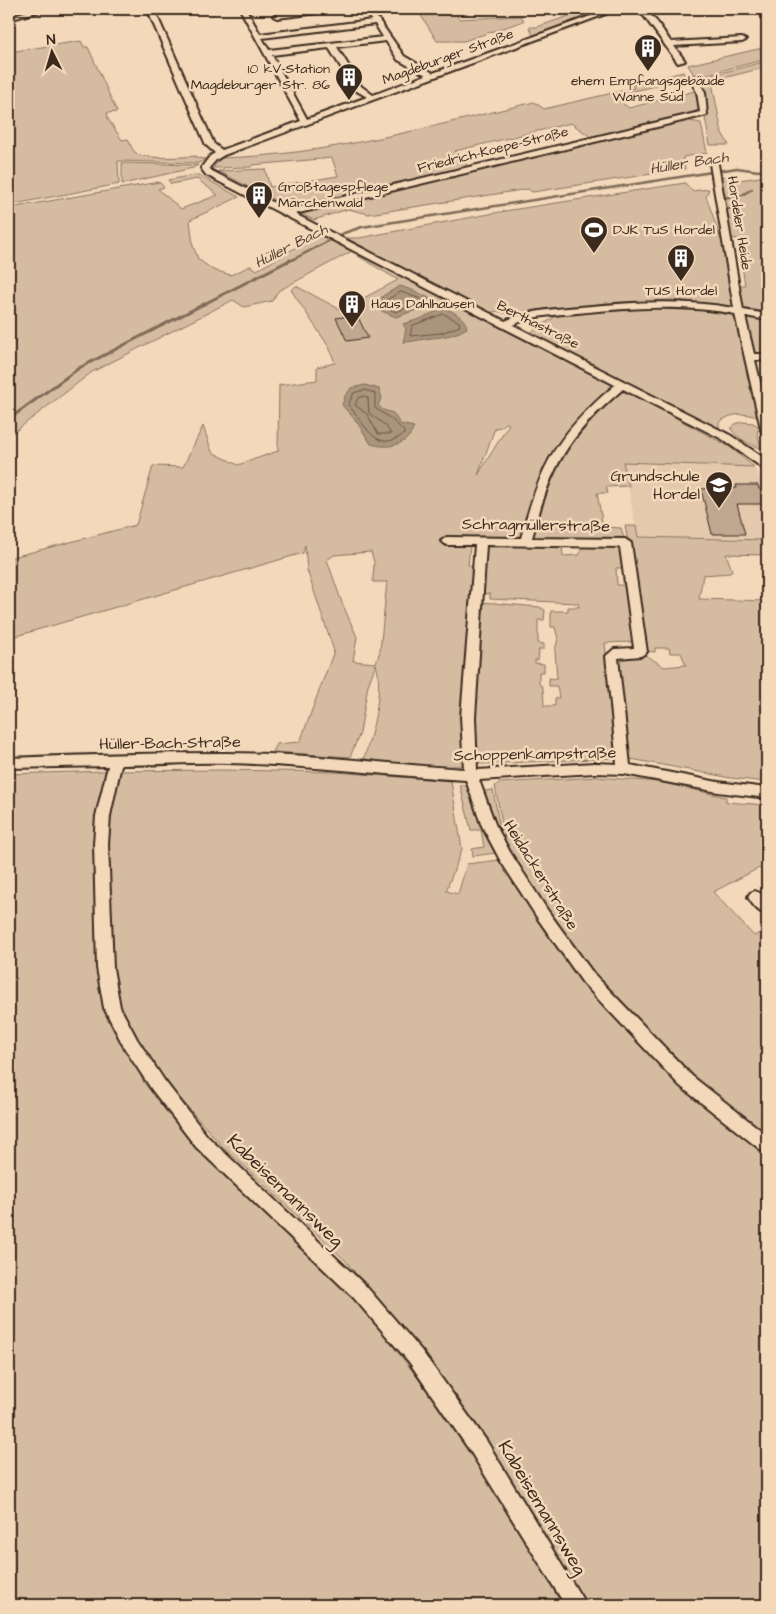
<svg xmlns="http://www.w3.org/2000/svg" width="776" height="1614" viewBox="0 0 776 1614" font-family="'Architects Daughter',sans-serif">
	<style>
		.built { fill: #e4c9ad }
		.green { fill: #d5bca1; stroke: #887360; fill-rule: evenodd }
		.water { fill: #aa947c; stroke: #7e6a56 }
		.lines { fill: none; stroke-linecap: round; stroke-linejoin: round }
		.shore { stroke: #675444; stroke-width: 1 }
		.stream-far1 { stroke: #7e6a56; stroke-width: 2.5 }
		.stream { stroke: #7e6a56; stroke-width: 3 }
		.building { fill: #c0a78f; stroke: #3b2a1e }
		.minor-casing { stroke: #3b2a1e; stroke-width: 4 }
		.minor { fill: #f3d8ba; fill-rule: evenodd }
		.labels { text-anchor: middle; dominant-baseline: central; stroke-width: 5; stroke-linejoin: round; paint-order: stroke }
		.far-street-label { font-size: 14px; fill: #3b2a1e; stroke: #f3d8ba }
		.far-poi-label { font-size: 14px; fill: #3b2a1e; stroke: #f3d8ba; text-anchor: start }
		.far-water-label { font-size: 15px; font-style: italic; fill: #574436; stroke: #f3d8ba }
		.poi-label { font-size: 16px; fill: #3b2a1e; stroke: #f3d8ba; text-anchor: end }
		.street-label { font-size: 16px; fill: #3b2a1e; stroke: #f3d8ba }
		.near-street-label { font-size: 19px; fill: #3b2a1e; stroke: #f3d8ba }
	</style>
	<rect width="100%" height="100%" fill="#f3d8ba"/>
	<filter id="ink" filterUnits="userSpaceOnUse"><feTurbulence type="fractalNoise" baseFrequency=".02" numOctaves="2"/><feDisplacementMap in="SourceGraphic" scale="10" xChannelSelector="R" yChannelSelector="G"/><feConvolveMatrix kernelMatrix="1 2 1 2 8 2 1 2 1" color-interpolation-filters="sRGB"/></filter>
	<g filter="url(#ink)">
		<path class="built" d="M623 462 754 467 767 488V540L638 537Z"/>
		<g class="green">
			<path d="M417 9H453L459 19 521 16 524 21 464 41H437Z"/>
			<path d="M589 9H605L533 35 529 27H537Z"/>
			<path d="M81 41 84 47H88L117 112 107 113 108 119 122 140 128 139C130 144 132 150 136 153 143 160 185 157 196 156V158L205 159 199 163 118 161 119 184 9 205V52Z"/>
			<path d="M767 47V59L700 76 694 75 688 65Z"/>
			<path d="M767 61V67L719 79 712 83 722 133 729 145H710L698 79Z"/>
			<path d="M683 72 687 79 612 96 629 108 695 91 699 109 694 112 591 137 571 123 455 151 468 166 291 209 218 171 265 169 270 187 338 176 332 158 252 165 251 167 213 168 221 158C328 155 430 127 534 102L544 109 634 88 632 85Z"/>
			<path d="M685 120 701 123 707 153 683 157 685 169 532 192 528 189 369 214 348 209 314 220 299 213Z"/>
			<path d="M122 163 198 165 193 168 122 184Z"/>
			<path d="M194 175H199L239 197 190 220 193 246 198 259 213 270 231 275 250 266 257 270 321 233 354 250 278 291 272 301 244 307 233 300 92 372 9 436V208L159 182 164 187 158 189 181 209 218 195 197 179 171 184 168 180Z"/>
			<path d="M727 176 732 181 767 176V312L710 303 670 300 528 311 513 315 496 311 487 314 500 322 495 325 614 386C584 412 558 439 542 475 533 493 529 514 523 533L520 537H471L468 565 474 566 462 698 467 766H426L364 759C372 733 384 691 376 664L368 685 360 733 350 757 273 752 277 744 300 742 334 651 307 570 305 545 303 553 9 638V558L136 525 153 466 183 467 203 426 212 452 238 465 278 451 279 385 317 380V367L335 363 329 347 291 290 296 286 341 310 398 280 358 256 368 249 346 238H359L511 210 685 183 692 191 709 189 706 196 729 263 732 298 736 302 734 285H745L738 239 727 238 716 177ZM506 423 509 424 478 475 495 428 501 427ZM371 552 374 562 373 582H387L380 651 376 663 353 661 357 637 342 603 327 560 334 555Z"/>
			<path d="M655 307 697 309 736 315 759 418C745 412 732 413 719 422V429L530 333 556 316Z"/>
			<path d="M745 317 767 321V355L754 352Z"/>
			<path d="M620 391 635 396 730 447 754 467 623 462 629 486 606 487 608 493H597L603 527 621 528 624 539 531 538 550 475 582 425Z"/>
			<path d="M743 422 753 423 759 427 760 430 757 431 761 448C751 446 736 437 731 429 734 423 738 423 743 422Z"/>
			<path d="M625 526H636L638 537 767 540V555L726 554 732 570 730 573 703 575 699 599 767 601V782L731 778 631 759 627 752 617 657 646 655 664 667 686 665 681 653H670L669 648H655V652L645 651 638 598Z"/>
			<path d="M492 544 562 545 563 556 579 555 581 552 580 545 619 546 622 549 626 568H616L617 585H626L634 640 631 642 605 643 617 758 481 764 477 762 475 686 481 602 539 607 545 610 544 620H538V643L544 644V649H539L538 660H535V663L544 664V672H539V683L543 688 544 706H555V698H559L557 686H549V678L557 679 555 650 558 639 555 627H551V611H568V607H579L578 603 490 599V594L481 593 486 548Z"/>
			<path d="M220 770 335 772 451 781 462 849 446 891 458 894 467 864 500 860 536 917 560 949 720 1117 767 1153V1605H587L479 1427 345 1260 221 1145 149 1063 122 1014 110 963 108 832 119 771Z"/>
			<path d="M106 771 99 815V960L132 1057 144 1083 207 1157 364 1308 479 1458 562 1605H9V774Z"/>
			<path d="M597 777 659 782 726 797V802L767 805V876L759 868 713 892 754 936 767 929V1136L711 1093 662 1048 599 980 576 950 540 900 506 845 495 786 499 783Z"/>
			<path d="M460 785H466L496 853 473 856 472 849 484 847 481 830H471Z"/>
			<path d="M493 790 502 839 487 803 484 791Z"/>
		</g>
		<g class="water">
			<path d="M400 286 415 291 429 298 428 306 396 317 372 307 384 295Z"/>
			<path d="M443 308C453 311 466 318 467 328 448 339 439 336 419 340 413 341 410 342 403 342L406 329 403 324 420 319Z"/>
			<path d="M365 385 379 389 382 398 378 405 383 410 393 413 400 424 414 427C408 446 388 449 371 444L356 421 342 405 345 396 351 388Z"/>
		</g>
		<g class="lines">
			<g class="shore">
				<path d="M401 292 421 299 422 302 396 312 382 306V303Z"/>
				<path d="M444 314 459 322 460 326 441 333 410 336 412 326Z"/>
				<path d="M365 390 375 393V408L391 419 404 431V434C375 455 366 424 348 405L354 393Z"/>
				<path d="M365 396 368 398 369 413 386 426 391 434H378L367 414 355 405 358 398Z"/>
			</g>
			<g class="stream-far1">
				<path d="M736 210 725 208 723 198 742 195 752 189"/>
				<path d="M288 262 344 233 362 227 737 168 758 171 767 170"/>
			</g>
			<path class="stream" d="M9 419 79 368 290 260"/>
		</g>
		<g class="building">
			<path d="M357 315 368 338 347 341 336 318Z"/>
			<path d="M736 485H758L759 489H763L767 504H737L745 534H712L701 489 737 488Z"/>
		</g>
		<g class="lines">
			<g class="minor-casing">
				<g id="minor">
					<path d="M36 9H47L9 20V16Z"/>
					<path d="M147 9H154L214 144 222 150 301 121 240 9H246L260 34 372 20 364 9H371L404 56 433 73 610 9H619L224 155 216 160 209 168 212 171 288 210 700 112 697 92 689 78 696 76 705 92 707 115 295 214 505 321C529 310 555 309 580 307 632 302 682 299 734 308L710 164 714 161 718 164 743 310 767 314V320L745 316 754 354H767V360H755L767 411V436L762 433 735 314C681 304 630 308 577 313 555 315 533 315 513 325L730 435 767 460V471L722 439 623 389C566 438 551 466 532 538L625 539 631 543 647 652 641 656 618 658 630 765 718 782 767 788V798L718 792 624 774 595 773 479 780 495 824 510 852 548 911 593 973 692 1076 767 1135V1153L761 1150 680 1086 583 983 538 919 500 860 481 824 466 780C386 775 307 765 228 763 192 762 157 765 121 765L110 816 108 844 113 968 120 1007 137 1039 164 1080 208 1137 365 1285 421 1350 486 1440 586 1605H565L472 1454 409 1362 353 1297 196 1147 152 1090 125 1049 104 1008 97 968 94 844 96 816 108 766 9 768V758C81 755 153 753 225 753 305 753 384 764 464 769L461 717 475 545H447L441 541 447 537 521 538C540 465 557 434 615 385L206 175 201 168 210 156 215 153 206 145ZM375 24 383 37 269 50 262 38ZM386 41 398 60 426 75 373 95 361 86 337 47ZM329 48 355 90 367 97 307 119 272 55ZM486 545 620 547 634 648 614 649 606 656 617 764 595 763 477 770 475 717Z"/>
					<path d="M319 9H339L335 11 277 18 273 16 277 14Z"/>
					<path d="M633 9C653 9 660 27 671 42L742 38 746 40 742 42 674 46 685 61 678 63 644 16Z"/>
					<path d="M755 891 760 893 767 900V915C759 913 752 904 748 897L750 893Z"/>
				</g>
			</g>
			<use href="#minor" class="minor"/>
		</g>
	</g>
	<defs>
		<g id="building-pin" transform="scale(1.4375)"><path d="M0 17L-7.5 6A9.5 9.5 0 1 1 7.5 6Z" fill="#3b2a1e" stroke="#f3d8ba"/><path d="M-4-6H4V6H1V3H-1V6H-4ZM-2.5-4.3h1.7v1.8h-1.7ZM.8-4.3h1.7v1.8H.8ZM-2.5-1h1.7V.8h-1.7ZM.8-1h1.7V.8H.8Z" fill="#fff"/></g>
		<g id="stadium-pin" transform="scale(1.4375)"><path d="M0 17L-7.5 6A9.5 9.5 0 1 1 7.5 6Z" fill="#3b2a1e" stroke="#f3d8ba"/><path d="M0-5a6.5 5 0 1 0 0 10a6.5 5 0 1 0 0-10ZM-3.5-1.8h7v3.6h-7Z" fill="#fff"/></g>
		<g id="school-pin" transform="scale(1.4375)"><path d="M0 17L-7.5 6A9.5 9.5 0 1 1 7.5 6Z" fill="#3b2a1e" stroke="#f3d8ba"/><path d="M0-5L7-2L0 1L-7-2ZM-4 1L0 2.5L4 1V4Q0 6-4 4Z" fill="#fff"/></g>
	</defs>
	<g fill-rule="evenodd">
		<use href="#building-pin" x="648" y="48"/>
		<use href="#building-pin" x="349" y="77"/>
		<use href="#building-pin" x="259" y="195"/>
		<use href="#stadium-pin" x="594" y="230"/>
		<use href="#building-pin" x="681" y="258"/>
		<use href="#building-pin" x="352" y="304"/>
		<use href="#school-pin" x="719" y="485"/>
	</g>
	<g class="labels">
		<g class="far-street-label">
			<text transform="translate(448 57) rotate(-20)">Magdeburger Straße</text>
			<text transform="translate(493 150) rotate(-14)">Friedrich-Koepe-Straße</text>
			<text transform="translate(739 223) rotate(81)">Hordeler Heide</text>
			<text transform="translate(538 325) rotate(27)">Berthastraße</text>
		</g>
		<g class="far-poi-label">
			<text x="330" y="69" text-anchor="end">10 kV-Station<tspan x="330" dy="16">Magdeburger Str. 86</tspan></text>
			<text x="648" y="81" text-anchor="middle">ehem Empfangsgebäude<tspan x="648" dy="16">Wanne Süd</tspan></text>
			<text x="278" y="187">Großtagespflege<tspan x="278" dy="16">Märchenwald</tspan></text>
			<text x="613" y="230">DJK TuS Hordel</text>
			<text x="681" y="291" text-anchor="middle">TUS Hordel</text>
			<text x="371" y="304">Haus Dahlhausen</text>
		</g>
		<g class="far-water-label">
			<text transform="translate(689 163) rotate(-9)">Hüller Bach</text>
			<text transform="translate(291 246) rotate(-27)">Hüller Bach</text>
		</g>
		<g class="poi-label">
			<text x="700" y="476">Grundschule<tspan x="700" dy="18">Hordel</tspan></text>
		</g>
		<g class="street-label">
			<text transform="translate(536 525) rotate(1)">Schragmüllerstraße</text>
			<text transform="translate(170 743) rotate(-1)">Hüller-Bach-Straße</text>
			<text transform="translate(535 754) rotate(-1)">Schoppenkampstraße</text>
			<text transform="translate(541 875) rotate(58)">Heidackerstraße</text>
		</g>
		<g class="near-street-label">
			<text transform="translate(285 1191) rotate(44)">Kabeisemannsweg</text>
			<text transform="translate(542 1508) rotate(59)">Kabeisemannsweg</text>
		</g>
	</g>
	<rect width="776" height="1614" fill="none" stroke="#f3d8ba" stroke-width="30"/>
	<rect x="15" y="15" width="746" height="1584" fill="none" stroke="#3b2a1e" stroke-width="2" filter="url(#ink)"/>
	<g transform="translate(52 52) rotate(355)" stroke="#f3d8ba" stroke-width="4" paint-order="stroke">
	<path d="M0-4L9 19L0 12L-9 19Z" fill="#3b2a1e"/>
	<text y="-8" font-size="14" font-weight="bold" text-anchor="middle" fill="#3b2a1e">N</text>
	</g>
</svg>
